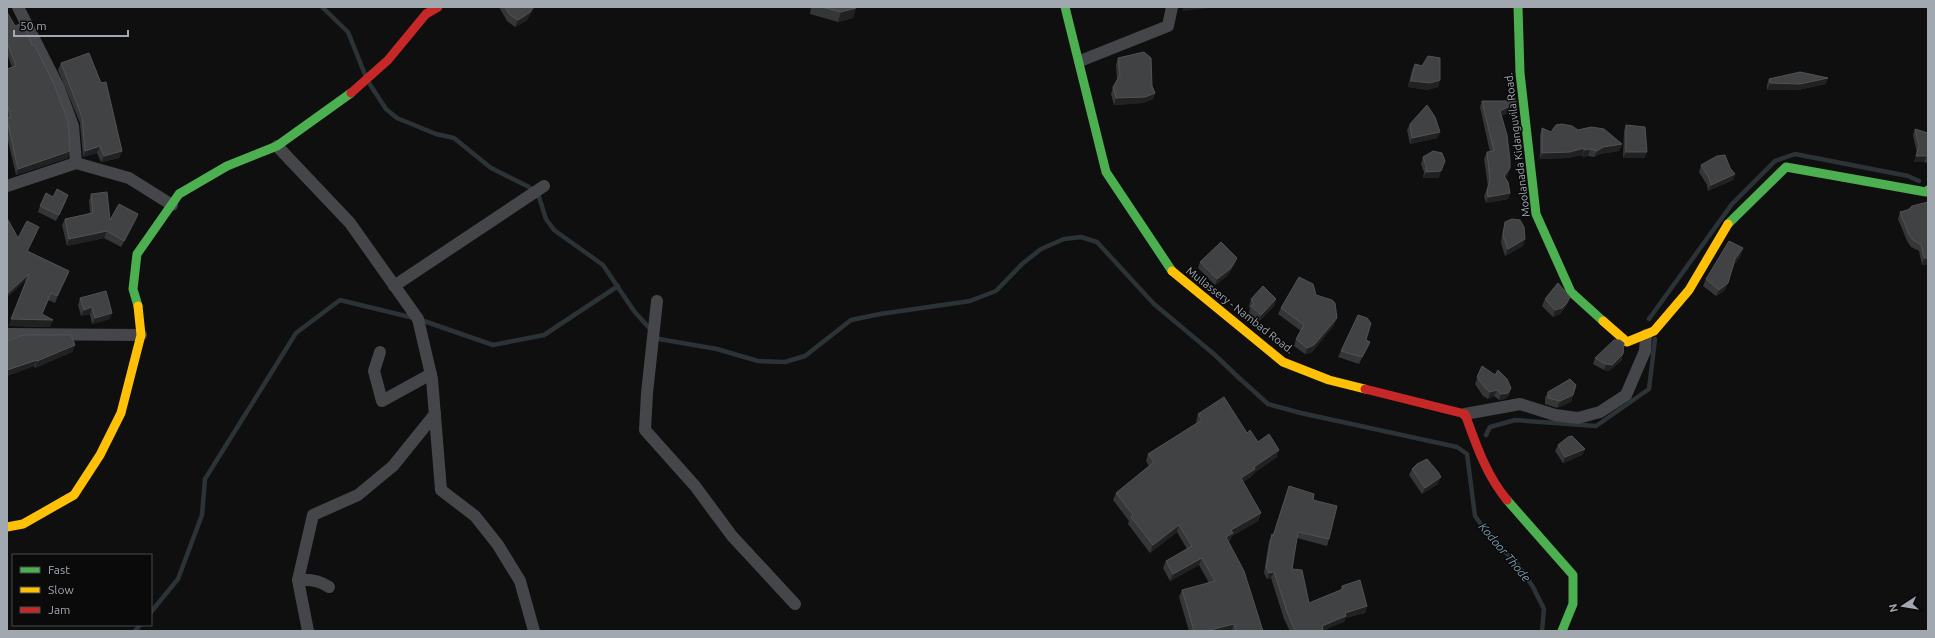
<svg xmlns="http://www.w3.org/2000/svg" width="1935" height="638" viewBox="0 0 1935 638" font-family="Ubuntu,sans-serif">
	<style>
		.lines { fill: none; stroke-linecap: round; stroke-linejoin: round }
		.stream { stroke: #2b3337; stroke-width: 4.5 }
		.street { stroke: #454649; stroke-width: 12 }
		.fast { stroke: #4caf50; stroke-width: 9 }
		.slow { stroke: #ffc107; stroke-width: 9 }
		.jam { stroke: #c62828; stroke-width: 9 }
		.wall { fill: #353637 }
		.shaded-wall { fill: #212122 }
		.building { fill: #414244; stroke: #505255 }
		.labels { text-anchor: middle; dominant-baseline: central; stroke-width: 3; stroke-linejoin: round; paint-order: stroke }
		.street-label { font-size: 11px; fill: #a1a8af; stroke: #0a0a0b }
		.water-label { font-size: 12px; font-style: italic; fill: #7b99a8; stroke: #0a0a0b }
	</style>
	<rect width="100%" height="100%" fill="#0f0f10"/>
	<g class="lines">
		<g class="stream">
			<path d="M322 7 348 32 366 77"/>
			<path d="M369 83 386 109 397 118 436 134 454 138 491 168 529 187 539 197 546 219 554 230 603 265 634 311 651 330"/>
			<path d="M1649 319 1732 204 1775 161 1795 154 1908 176 1919 181"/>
			<path d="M656 336 659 339 717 349 758 361 785 362 805 356 851 320 880 314 970 301 996 291 1022 264 1041 249 1064 239 1081 237 1097 242 1154 304 1215 355 1238 377 1268 404 1301 413 1457 447 1467 454 1475 516 1488 534 1518 565 1533 587 1544 609 1542 631"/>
			<path d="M1486 435 1490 427 1515 420 1596 426 1649 389 1655 339"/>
			<path d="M151 612 178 579 202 515 205 479 296 333 340 300 418 319 493 345 544 335 618 286"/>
			<path d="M135 631 140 625"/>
		</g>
		<g class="street">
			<path d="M1080 61 1168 26 1172 7"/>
			<path d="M277 146 350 223 418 319 432 379 441 490 475 516 498 545 520 581 534 631"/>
			<path d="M76 163 129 178 172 205"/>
			<path d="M7 186 76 163 73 126 59 88 18 7"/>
			<path d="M394 286 544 186"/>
			<path d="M657 301 647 393 645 430 695 486 732 536 795 604"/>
			<path d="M7 334 141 335"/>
			<path d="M380 352 374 371 382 401 431 374"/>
			<path d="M1465 414 1520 404 1555 415 1578 418 1600 412 1626 395 1645 351 1646 335"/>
			<path d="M298 580C309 579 319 580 329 587"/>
			<path d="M308 631 298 580 313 515 358 495 393 466 435 414"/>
		</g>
		<g class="fast">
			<path d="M1065 7 1106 172 1172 271"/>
			<path d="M1518 7 1520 73 1536 214 1571 292 1603 321"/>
			<path d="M1728 224 1786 167 1926 192 1928 190"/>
			<path d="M138 306 133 289 137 254 179 194 227 166 277 146 351 93"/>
			<path d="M1507 500 1573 575V604L1562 631"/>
		</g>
		<g class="slow">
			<path d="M1172 271 1283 362 1329 380 1365 389"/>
			<path d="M1603 321 1627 342 1654 331 1689 290 1728 224"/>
			<path d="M7 527 23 524 74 495 100 455 121 413 141 335 138 306"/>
		</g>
		<g class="jam">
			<path d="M351 93 388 60 426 14 438 7"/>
			<path d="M1365 389 1465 414C1476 444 1486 475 1507 500"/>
		</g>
	</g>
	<g class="wall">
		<path d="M499 7H534L531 13 527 20 515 27 507 21Z"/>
		<path d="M811 7H856L853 18 838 22 810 14Z"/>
		<path d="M7 12 68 158 16 175 7 136V69L12 67 7 54Z"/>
		<path d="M1118 58 1152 86 1155 93 1153 99 1143 103 1114 105 1111 94 1113 87 1117 80 1116 65Z"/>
		<path d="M61 63 122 151 119 158 101 162 97 153 83 157 80 123 58 70Z"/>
		<path d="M1415 64 1422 66 1440 80 1438 87 1427 90 1408 87 1412 70Z"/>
		<path d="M1769 79 1826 84 1798 90H1767V85Z"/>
		<path d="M1482 101 1516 103 1514 110 1501 116 1508 175 1505 178 1510 193 1508 199 1486 203 1484 196 1488 187 1484 159 1487 152H1490L1480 107Z"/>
		<path d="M1410 124 1440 132 1437 138 1410 144 1407 130Z"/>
		<path d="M1626 125 1645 158H1623L1624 131Z"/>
		<path d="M1542 128 1551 132 1578 130 1622 144 1619 151 1600 154 1594 157 1588 156 1582 157V155L1567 158 1540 159V135Z"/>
		<path d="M1915 129 1928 133V163L1924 162H1914L1917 153 1913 135Z"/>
		<path d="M1423 157 1439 178H1423L1424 172 1421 164Z"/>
		<path d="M1701 165 1730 168 1735 174 1733 180 1708 191 1707 185 1699 172Z"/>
		<path d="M91 194 110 220 138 214 136 221 121 247 104 238 67 246 62 225 65 219 90 213 89 201Z"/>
		<path d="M53 197 66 201 56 221 38 212 40 206Z"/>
		<path d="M1928 202V264L1922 265 1919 251 1911 247 1907 241 1898 219 1900 212Z"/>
		<path d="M1505 222 1525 239 1523 246 1505 256 1501 243 1503 229Z"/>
		<path d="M36 234 28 251 69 271 67 277 55 303 48 300 42 314 53 320 50 327 9 326 26 280 18 238Z"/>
		<path d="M1741 255 1734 265 1725 290 1716 296 1703 286 1706 279Z"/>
		<path d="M1237 258 1235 264 1227 276 1215 285 1198 268 1200 262Z"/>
		<path d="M1316 295 1334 325 1312 352 1305 354 1294 346 1296 339 1301 331 1278 314 1281 308Z"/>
		<path d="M80 298 110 319 92 324 90 314 81 316 78 305Z"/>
		<path d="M1251 299H1276L1274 306 1259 321 1249 313 1250 309 1249 306Z"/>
		<path d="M1545 299 1567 304 1564 309 1560 314 1553 317 1542 306Z"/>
		<path d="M1366 340 1370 342 1367 349 1359 364 1338 357 1341 351Z"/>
		<path d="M7 341 75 345 72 352 35 368 34 366 7 376Z"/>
		<path d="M1623 354 1621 361 1609 371 1604 370 1593 364 1595 358Z"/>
		<path d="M1482 366 1511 388 1509 395 1505 399 1499 400 1494 396 1488 399 1483 396 1475 384Z"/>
		<path d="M1548 392 1573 395 1571 402 1557 408 1545 404V398Z"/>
		<path d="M1198 414 1247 433 1277 457 1254 473 1252 476 1243 482 1261 513 1258 521 1232 536 1230 540 1228 542 1263 631H1189L1179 597 1182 590 1209 583 1199 565 1170 581 1163 568 1166 561 1187 549 1177 532 1150 553 1128 524 1129 521 1113 500 1116 493 1149 466 1146 461 1148 454 1197 423 1196 422Z"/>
		<path d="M1558 445 1585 449 1582 455 1563 463 1555 451Z"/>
		<path d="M1412 469 1438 484 1422 494 1409 475Z"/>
		<path d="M1289 486 1313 500 1329 539 1327 546 1297 538 1292 569 1309 603 1340 590 1342 586 1367 606 1365 613 1345 618 1344 622 1323 630V631H1290L1284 619 1271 578 1267 579 1264 573 1269 541 1272 534 1273 536Z"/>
	</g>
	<g class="shaded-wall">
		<path d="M534 7 531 13 527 20 515 27 518 20Z"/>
		<path d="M1184 7H1210V8L1182 11Z"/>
		<path d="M856 8 853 18 838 22 841 12Z"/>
		<path d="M1828 78 1826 84 1798 90H1767L1770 83Z"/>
		<path d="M1440 80 1438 87 1427 90 1408 87 1411 81Z"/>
		<path d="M1155 93 1153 99 1143 103 1114 105 1116 98Z"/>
		<path d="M1516 103 1514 110 1497 117 1500 111Z"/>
		<path d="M1440 132 1437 138 1410 144 1412 138Z"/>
		<path d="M1622 144 1619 151 1600 154 1594 157 1597 151 1603 147Z"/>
		<path d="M100 146 97 153 83 157 85 151Z"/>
		<path d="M1584 148 1582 155 1567 158 1540 159 1542 153Z"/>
		<path d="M1590 149 1588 156 1582 157 1584 150Z"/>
		<path d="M70 151 68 158 16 175 18 169Z"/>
		<path d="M122 151 119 158 101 162 104 156Z"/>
		<path d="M1626 152H1647L1645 158H1623Z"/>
		<path d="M1927 155 1924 162H1914L1916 156Z"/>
		<path d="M1510 168 1508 175 1502 182 1504 176Z"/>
		<path d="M1441 171 1439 178H1423L1426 172Z"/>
		<path d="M1735 174 1733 180 1708 191 1711 185Z"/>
		<path d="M1510 193 1508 199 1486 203 1488 197Z"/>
		<path d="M138 214 136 221 121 247 124 241Z"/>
		<path d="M39 227 36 234 25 257 27 251Z"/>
		<path d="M107 231 104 238 67 246 69 239Z"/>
		<path d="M1525 239 1523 246 1505 256 1508 249Z"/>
		<path d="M1743 248 1741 255 1733 266 1735 259Z"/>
		<path d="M1237 258 1235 264 1227 276 1215 285 1217 279Z"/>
		<path d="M1924 258H1928V264L1922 265Z"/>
		<path d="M69 271 67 277 55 303 57 296Z"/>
		<path d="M29 274 26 280 7 298V294Z"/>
		<path d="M1728 283 1725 290 1716 296 1719 290Z"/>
		<path d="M51 293 40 320H53L50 327 9 326 11 319Z"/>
		<path d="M1570 297 1564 309 1560 314 1553 317 1555 310Z"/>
		<path d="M1276 299 1274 306 1259 321 1261 315Z"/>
		<path d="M92 307 90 314 81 316 84 310Z"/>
		<path d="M112 313 110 319 92 324 95 318Z"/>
		<path d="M1337 318 1334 325 1312 352 1305 354 1307 348Z"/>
		<path d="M1370 342 1367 349 1359 364 1362 357Z"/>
		<path d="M75 345 72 352 35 368 37 361Z"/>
		<path d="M1623 354 1621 361 1609 371 1604 370 1606 364Z"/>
		<path d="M37 360 34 366 7 376V370Z"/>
		<path d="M1511 388 1509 395 1505 399 1499 400 1501 394Z"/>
		<path d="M1497 390 1494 396 1488 399 1490 392Z"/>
		<path d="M1573 395 1571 402 1557 408 1560 401Z"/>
		<path d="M1585 449 1582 455 1563 463 1565 457Z"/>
		<path d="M1279 450 1277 457 1254 473 1252 476 1238 485 1241 478 1254 467Z"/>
		<path d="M1441 477 1438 484 1422 494 1425 488Z"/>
		<path d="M1261 513 1258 521 1232 536 1230 540 1223 545 1226 537 1231 530Z"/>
		<path d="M1179 525 1177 532 1150 553 1153 545Z"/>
		<path d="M1202 558 1199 565 1170 581 1173 574Z"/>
		<path d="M1274 572 1271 578 1267 579 1269 573Z"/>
		<path d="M1367 606 1365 613 1345 618 1344 622 1322 631V626L1345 613Z"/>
		<path d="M1234 624 1231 631H1206Z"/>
	</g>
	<g class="building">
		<path d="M505 7H534L529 13 518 20 510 15Z"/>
		<path d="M822 7H856V8L841 12Z"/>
		<path d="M7 12 15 26 23 23 32 45 34 44 54 84 68 121 70 151 18 169 7 119V118L11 117 7 104V69L16 66 7 42Z"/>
		<path d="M1144 52 1151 58 1152 86 1155 93 1145 97 1116 98 1113 87 1120 75 1118 58Z"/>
		<path d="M89 53 101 83 106 82 122 151 104 156 100 146 85 151 82 117 61 63Z"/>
		<path d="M1428 56 1440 58V80L1430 83 1411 81 1415 64 1422 66Z"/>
		<path d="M1800 72 1828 78 1800 84 1770 83 1769 79Z"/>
		<path d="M1482 101H1516V103L1500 111 1507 135 1510 160V168L1504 176 1508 182 1510 193 1488 197 1487 190 1490 180 1487 152 1494 151Z"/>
		<path d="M1427 105 1435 117 1440 132 1412 138 1410 124Z"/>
		<path d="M1562 124 1572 126 1578 130 1591 127 1604 129 1622 144 1603 147 1597 151 1590 149 1584 150V148L1570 152 1542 153V128L1551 132 1556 125Z"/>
		<path d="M1626 125 1645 127 1647 152H1626Z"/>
		<path d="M1915 129 1928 133V156H1916L1919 146Z"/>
		<path d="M1433 151 1442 153 1445 161 1441 171 1426 172V165L1423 157Z"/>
		<path d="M1725 155 1730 168 1735 174 1711 185 1709 178 1701 165 1717 156Z"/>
		<path d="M57 189 68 195 59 215 40 206 46 193 53 197Z"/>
		<path d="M107 192 110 220 119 204 138 214 124 241 107 231 69 239 65 219 93 213 91 194Z"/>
		<path d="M1928 202V258H1924L1921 245 1913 240 1909 235 1900 212 1908 210 1912 206Z"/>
		<path d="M7 218 18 238 27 221 39 227 27 251 69 271 57 296 51 293 42 314 53 320 11 319 29 274 7 294Z"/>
		<path d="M1512 219 1520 220 1524 227 1525 239 1508 249 1503 236 1505 222Z"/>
		<path d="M1729 241 1743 248 1735 259 1728 283 1719 290 1706 279Z"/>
		<path d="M1221 242 1237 258 1230 269 1217 279 1200 262Z"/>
		<path d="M1299 277 1313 284 1316 295 1332 300 1335 303 1337 318 1314 345 1307 348 1296 339 1304 325 1281 308Z"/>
		<path d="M1558 283 1570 297 1567 303 1562 308 1555 310 1545 299Z"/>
		<path d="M1263 286 1276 299 1261 315 1251 306 1254 304 1251 299Z"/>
		<path d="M106 291 112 313 95 318 92 307 84 310 80 298Z"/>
		<path d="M1358 315 1367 318 1371 323 1366 340 1370 342 1362 357 1341 351Z"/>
		<path d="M24 335H71L75 345 37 361V360L7 370V341Z"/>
		<path d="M1614 340H1620L1624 343 1623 354 1612 365 1606 364 1595 358Z"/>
		<path d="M1482 366 1495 375 1498 370 1507 379 1511 388 1508 393 1501 394 1497 390 1490 392 1486 389 1477 377Z"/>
		<path d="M1570 379 1576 385 1573 395 1560 401 1548 398V392Z"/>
		<path d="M1224 397 1247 433 1250 430 1258 442 1269 434 1279 450 1254 467 1255 469 1241 478 1261 513 1231 530 1233 533 1226 537 1244 571 1263 631H1236L1234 624 1206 631H1194L1182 590 1215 581 1202 558 1173 574 1166 561 1192 546 1179 525 1153 545 1131 517 1133 515 1116 493 1154 462 1148 454 1202 420 1198 414Z"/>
		<path d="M1572 436 1585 449 1565 457 1558 445 1568 437Z"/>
		<path d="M1427 459 1438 472 1441 477 1425 488 1412 469 1417 464Z"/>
		<path d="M1289 486 1314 494 1313 500 1337 506 1329 539 1298 532 1292 569 1302 570 1309 603 1343 589 1342 586 1360 580 1367 606 1345 613 1346 616 1322 626 1323 631H1295L1287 612 1274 572 1269 573 1266 567 1272 534 1273 536Z"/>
	</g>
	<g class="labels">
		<g class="street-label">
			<text transform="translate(1517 145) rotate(-97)">Moolanada Kidanguvila Road.</text>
			<text transform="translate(1240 310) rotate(38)">Mullassery - Nambad Road.</text>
		</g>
		<g class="water-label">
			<text transform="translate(1505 552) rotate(50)">Kodoor Thode</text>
		</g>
	</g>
	<rect width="1935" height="638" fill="none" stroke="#a1a8af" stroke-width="16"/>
	<rect x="12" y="554" width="140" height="72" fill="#0a0a0b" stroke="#46494d"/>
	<rect x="20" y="567" width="20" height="6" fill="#4caf50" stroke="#46494d"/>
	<text x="48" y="574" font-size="12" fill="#a1a8af">Fast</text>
	<rect x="20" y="587" width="20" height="6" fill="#ffc107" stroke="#46494d"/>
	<text x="48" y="594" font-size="12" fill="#a1a8af">Slow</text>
	<rect x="20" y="607" width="20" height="6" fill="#c62828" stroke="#46494d"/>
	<text x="48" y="614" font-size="12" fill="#a1a8af">Jam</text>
	<g transform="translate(1903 606) rotate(258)" stroke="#0a0a0b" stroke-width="3" paint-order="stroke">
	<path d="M0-3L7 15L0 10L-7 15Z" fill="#a1a8af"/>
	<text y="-6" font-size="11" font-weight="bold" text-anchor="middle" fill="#a1a8af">N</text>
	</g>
	<path d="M14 30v6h114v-6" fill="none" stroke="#a1a8af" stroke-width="2"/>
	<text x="20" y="30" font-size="12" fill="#a1a8af" stroke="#0a0a0b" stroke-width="3" paint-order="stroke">50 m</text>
</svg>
